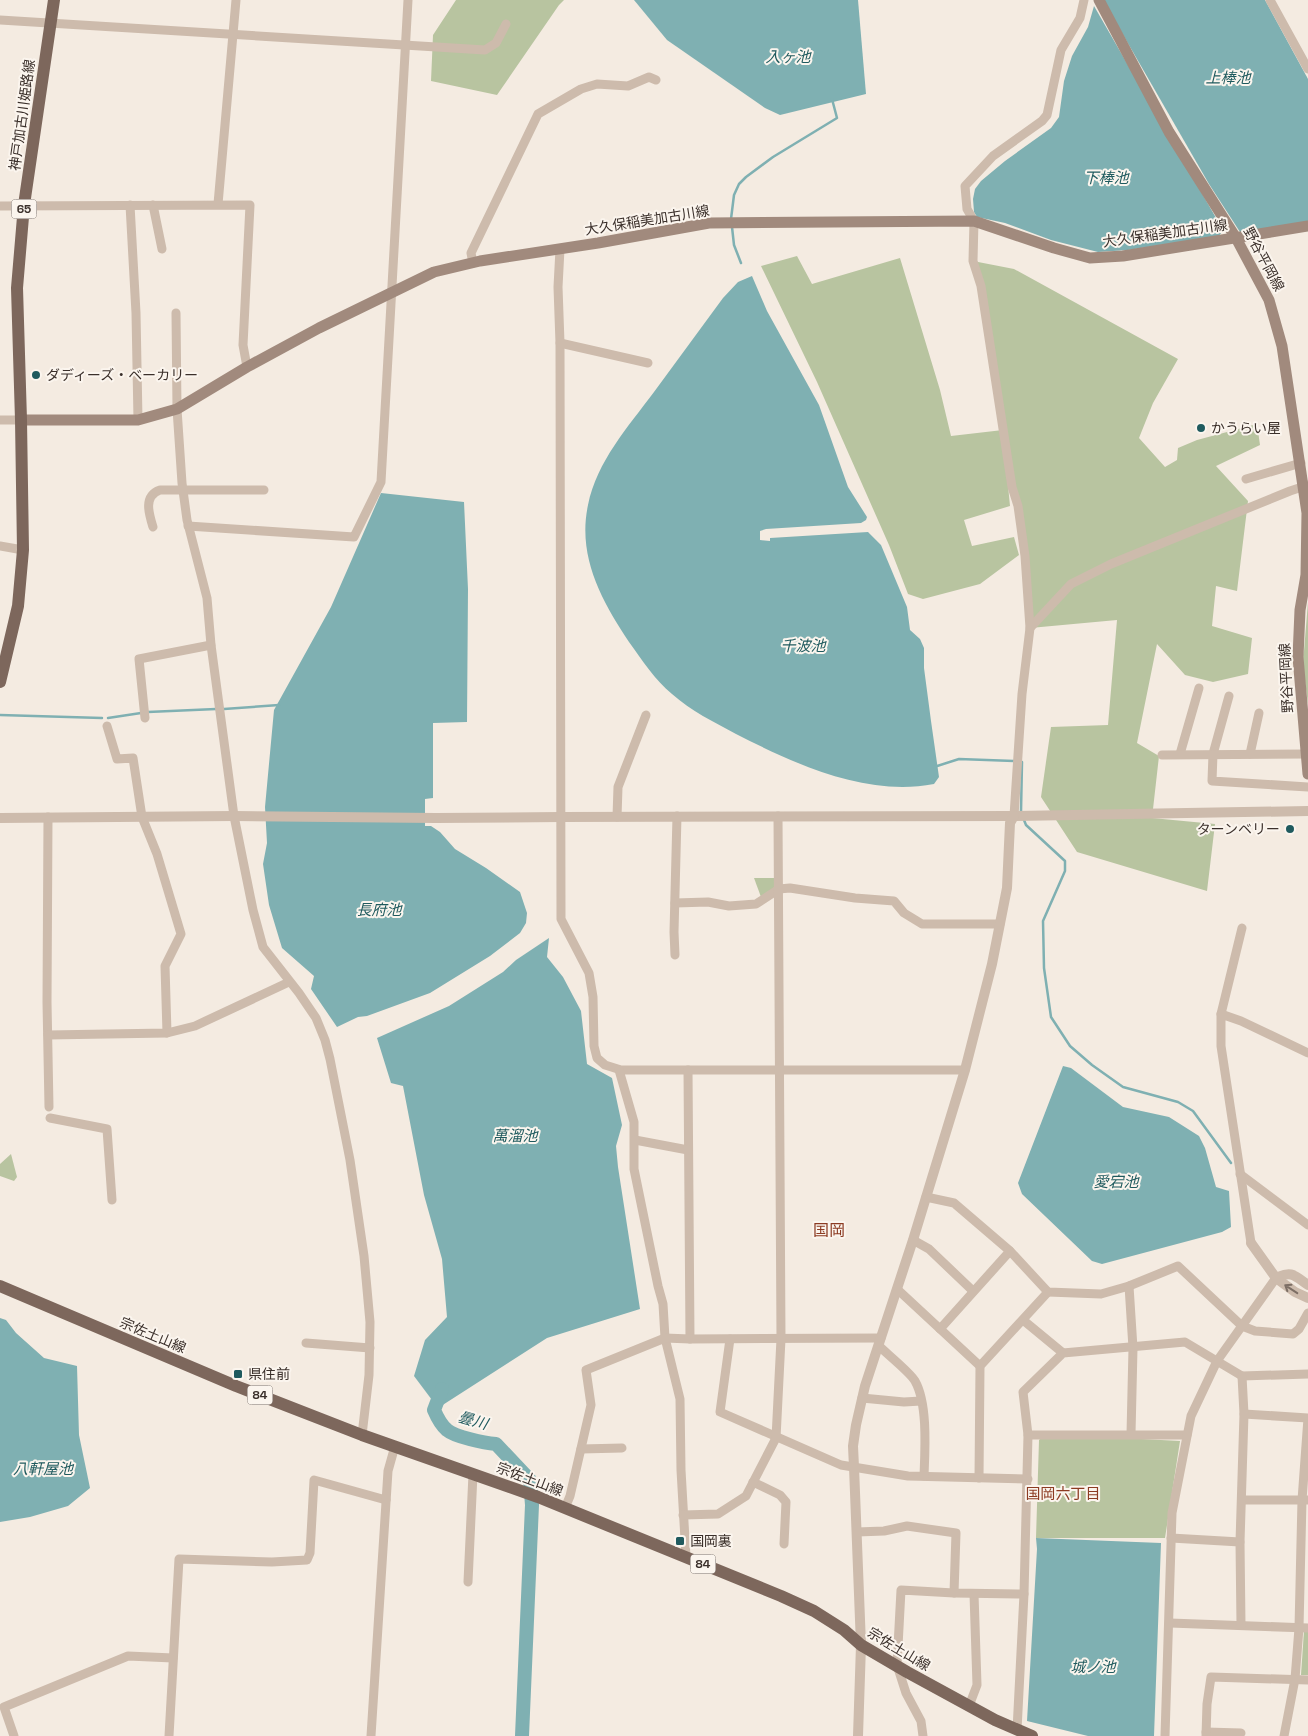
<svg xmlns="http://www.w3.org/2000/svg" width="1308" height="1736" viewBox="0 0 1308 1736" font-family="'Space Grotesk','Noto Sans JP',sans-serif">
	<style>
		.green { fill: #b8c4a0 }
		.water { fill: #7fb0b2 }
		.lines { fill: none; stroke-linecap: round; stroke-linejoin: round }
		.stream { stroke: #7fb0b2; stroke-width: 2.5 }
		.river { stroke: #7fb0b2; stroke-width: 14 }
		.minor { stroke: #cdbbac; stroke-width: 9 }
		.tertiary { stroke: #cdbbac; stroke-width: 10 }
		.secondary { stroke: #a18a7d; stroke-width: 11 }
		.primary { stroke: #7d675c; stroke-width: 12 }
		.oneway { stroke: #7d6f65 }
		.poi-dot { fill: #1f5a5e; stroke: #fbf5ee; stroke-width: 2 }
		.labels { text-anchor: middle; dominant-baseline: central; stroke-width: 4; stroke-linejoin: round; paint-order: stroke }
		.shield { fill: #fbf5ee; stroke: #756b66; stroke-width: 1 }
		.shield-label { font-size: 12px; font-weight: bold; fill: #3b302b }
		.street-label { font-size: 14px; fill: #3b302b; stroke: #fbf5ee }
		.poi-label { font-size: 14px; fill: #3b302b; stroke: #fbf5ee; text-anchor: start }
		.water-label { font-size: 15px; font-style: italic; fill: #1f5a5e; stroke: #fbf5ee }
		.neighbourhood-label { font-size: 15px; fill: #8c3b22; stroke: #fbf5ee }
		.quarter-label { font-size: 16px; fill: #8c3b22; stroke: #fbf5ee }
	</style>
	<rect width="100%" height="100%" fill="#f4ebe1"/>
	<g class="green">
		<path d="M456 0H564L559 5 497 95 431 81 433 35Z"/>
		<path d="M797 256 812 284 900 258 940 390 951 436 1003 430 973 261 1014 269 1178 359 1153 403 1139 438 1165 467 1177 460 1178 448 1197 440 1257 424 1260 445 1216 466 1248 501 1237 591 1216 586 1212 626 1252 638 1248 674 1213 682 1185 675 1157 644 1137 743 1159 756 1152 818 1215 824 1207 891 1077 852 1041 797 1051 727 1108 725 1117 620 1030 628 1023 542 1003 434 1010 506 964 520 972 546 1014 537 1019 555 980 584 923 599 908 594 889 545 817 382 761 266Z"/>
		<path d="M1308 602V704C1307 693 1301 658 1304 651Z"/>
		<path d="M754 878H774V889L761 897Z"/>
		<path d="M11 1154 17 1177 14 1181 0 1176V1164Z"/>
		<path d="M1046 1434 1180 1441 1165 1538H1036L1039 1440Z"/>
		<path d="M1304 1631 1308 1632V1675H1301Z"/>
	</g>
	<g class="water">
		<path d="M634 0H858L866 94 780 115 765 108 667 40Z"/>
		<path d="M1103 0H1265L1308 79V224L1240 232 1209 184Z"/>
		<path d="M1094 6 1223 230 1219 236 1128 250 1098 252 1051 240 1005 223 977 217 974 212 973 199 975 189 981 181 1005 161 1051 128 1059 117 1064 81 1072 56 1088 27Z"/>
		<path d="M752 276 767 311 819 405 848 487 867 517 866 520 861 523 766 529 760 531V540L770 541V538L868 532 881 545 907 607 910 630 920 639 924 648V668L931 721 939 777 934 784C866 797 795 764 736 734 714 722 691 711 672 694 655 680 642 660 629 642 602 601 577 557 588 505 597 461 628 427 654 392 677 361 700 329 723 298L738 282Z"/>
		<path d="M381 493 464 502 468 589 467 722 433 723V798L425 799V826H431L440 832 455 849 486 868 520 892 527 913 526 923 520 933 490 956 430 993 367 1016 358 1017 337 1027 311 989 314 976 282 948 269 905 263 864 267 843 265 807 274 710 331 607Z"/>
		<path d="M549 938 547 957 563 977 581 1011 587 1064 612 1078 622 1125 616 1146 618 1167 640 1309 547 1338 438 1408 414 1376 425 1340 447 1317 442 1259 424 1195 403 1086 391 1083 377 1038 449 1006 503 972 516 960Z"/>
		<path d="M1063 1066 1071 1068 1123 1107 1169 1117 1199 1136 1205 1148 1216 1187 1229 1191 1231 1227 1222 1232 1102 1264 1092 1261 1022 1194 1018 1183Z"/>
		<path d="M0 1318 6 1320 16 1333 44 1358 77 1366 79 1435 90 1488 68 1506 30 1517 0 1522Z"/>
		<path d="M1036 1538 1161 1543 1154 1736H1088L1027 1721 1037 1549Z"/>
	</g>
	<g class="lines">
		<g class="stream">
			<path d="M731 219 734 195 739 184 746 177 773 157 837 118 832 99"/>
			<path d="M732 227 734 245 741 263"/>
			<path d="M224 709 279 705"/>
			<path d="M148 712 216 709"/>
			<path d="M0 715 102 718"/>
			<path d="M108 718 141 713"/>
			<path d="M934 767 959 759 1014 761"/>
			<path d="M1021 812 1022 762"/>
			<path d="M1024 820 1026 825 1065 861V871L1043 921 1044 968 1051 1017 1070 1046 1092 1065 1123 1087 1178 1102 1193 1111 1231 1163"/>
		</g>
		<path class="river" d="M442 1389 434 1410C437 1417 441 1425 447 1430 455 1437 485 1443 496 1444L530 1480 532 1505 522 1736"/>
		<g class="minor">
			<path d="M1270 0 1308 69"/>
			<path d="M0 20 485 50 496 43 506 24"/>
			<path d="M218 204 236 0"/>
			<path d="M130 205 136 313 138 420"/>
			<path d="M153 205 162 249"/>
			<path d="M0 206 250 205 243 345 247 367"/>
			<path d="M560 249 558 287 560 343 561 919 589 973 593 997 594 1046 597 1058 605 1065 621 1070H965"/>
			<path d="M473 263 471 253 538 114 581 89 597 84 628 86 649 77 656 80"/>
			<path d="M176 313 177 409 182 483 187 520 207 598 211 645 234 816 253 910 263 947 299 993 316 1018 325 1040 330 1059 350 1160 364 1256 370 1322 369 1375 362 1435"/>
			<path d="M560 343 648 363"/>
			<path d="M0 420H21"/>
			<path d="M1246 479 1301 463"/>
			<path d="M188 526 354 537 381 482 408 0"/>
			<path d="M153 527C149 514 143 496 160 490H264"/>
			<path d="M0 546 23 550"/>
			<path d="M1030 628 1071 584 1111 564 1290 491 1308 485"/>
			<path d="M1229 696 1213 754 1212 781 1308 787"/>
			<path d="M145 718 139 659 211 645"/>
			<path d="M107 726 117 759 133 758 142 817 157 854 181 934 165 966 167 1033"/>
			<path d="M1180 754 1199 688"/>
			<path d="M1250 754 1259 713"/>
			<path d="M1162 755 1306 754"/>
			<path d="M1014 816 1022 694 1030 628 1025 556 1018 506 1012 487 981 286 973 261 974 221 967 209 965 186 993 156 1042 121 1047 115 1061 50 1080 18 1084 0"/>
			<path d="M48 817 47 1002 49 1107"/>
			<path d="M617 817 618 787 646 715"/>
			<path d="M675 903 708 902 729 906 756 904 779 889 790 888 855 898 894 901 904 913 922 924H1000"/>
			<path d="M675 955 674 932 677 816"/>
			<path d="M1221 1014 1242 928"/>
			<path d="M48 1035 167 1033 195 1026 289 982"/>
			<path d="M619 1070 634 1122V1169L658 1286 663 1304 665 1338 680 1399 681 1470 686 1557"/>
			<path d="M688 1070 690 1339"/>
			<path d="M50 1118 107 1129 112 1200"/>
			<path d="M635 1140 688 1150"/>
			<path d="M1240 1174 1308 1225"/>
			<path d="M926 1197 954 1203 1010 1251 1048 1292 1101 1294 1129 1286 1178 1266 1242 1326 1255 1331 1293 1334 1299 1329 1308 1313"/>
			<path d="M913 1240 929 1249 973 1291"/>
			<path d="M1251 1243 1221 1046V1014L1241 1021 1308 1053"/>
			<path d="M1129 1286 1133 1348 1131 1434"/>
			<path d="M897 1289 980 1366"/>
			<path d="M1023 1320 1063 1353"/>
			<path d="M940 1329 1010 1251"/>
			<path d="M730 1339 720 1412 841 1465 908 1476 1028 1479"/>
			<path d="M306 1343 370 1348"/>
			<path d="M879 1346C886 1353 911 1373 915 1381 928 1404 925 1450 924 1476"/>
			<path d="M862 1398 904 1402 921 1401"/>
			<path d="M1244 1414 1308 1418 1302 1500 1299 1628 1295 1679 1284 1736"/>
			<path d="M1028 1435 1023 1392 1063 1353 1185 1342 1242 1376 1308 1374"/>
			<path d="M581 1449 622 1448"/>
			<path d="M979 1478 980 1366 1048 1292"/>
			<path d="M753 1482 780 1495 786 1502 784 1544"/>
			<path d="M1242 1500H1308"/>
			<path d="M565 1508 570 1496 591 1405 586 1370 665 1338 690 1339 881 1338"/>
			<path d="M683 1515 718 1514 746 1496 776 1438 781 1339 778 816"/>
			<path d="M857 1532 884 1531 907 1526 956 1533 954 1593"/>
			<path d="M1171 1538 1240 1542"/>
			<path d="M468 1582 473 1474"/>
			<path d="M1170 1623 1308 1628"/>
			<path d="M1241 1625 1240 1542 1244 1414 1242 1376"/>
			<path d="M969 1706 977 1685 974 1594"/>
			<path d="M1017 1730 1024 1594 1028 1435H1187"/>
			<path d="M1206 1732 1241 1733"/>
			<path d="M14 1736 4 1707 128 1656 173 1658"/>
			<path d="M169 1736 179 1559 272 1562 307 1560 310 1553 314 1480 386 1500"/>
			<path d="M371 1736 388 1471 395 1446"/>
			<path d="M923 1736 921 1721 906 1693 897 1665 901 1590 954 1593 1024 1594"/>
			<path d="M1165 1736 1172 1513 1191 1416 1217 1361 1276 1278"/>
			<path d="M1206 1736 1207 1704 1211 1677 1308 1680"/>
		</g>
		<g class="tertiary">
			<path d="M0 818 234 816 436 818 561 817 1014 816 1308 811"/>
			<path d="M1251 1243 1276 1278 1295 1292 1308 1298"/>
			<path d="M1276 1278C1292 1270 1295 1276 1308 1285"/>
			<path d="M858 1736 861 1645 854 1467 853 1446 856 1425 865 1386 913 1240 965 1070 992 964 1007 888 1010 823 1014 816"/>
		</g>
		<g class="secondary">
			<path d="M1099 0 1169 132 1236 238 1269 300 1282 346 1307 513 1306 575 1300 610 1298 657 1308 774"/>
			<path d="M21 420H138L177 409 247 367 319 328 434 272 480 261 598 243 709 223 974 221 1054 248 1090 258 1123 256 1308 226"/>
		</g>
		<g class="primary">
			<path d="M0 682 18 606 23 550 21 420 17 288 24 205 54 0"/>
			<path d="M0 1286 236 1386 362 1435 538 1497 781 1596 814 1611 844 1630 861 1645 907 1672 995 1720 1032 1736"/>
		</g>
	</g>
	<defs><path id="oneway-shaft" d="M-6 0H5M1.5-3L5.5 0L1.5 3" fill="none" stroke-width="1.6" stroke-linecap="round" stroke-linejoin="round" transform="scale(1.25)"/></defs>
	<use class="oneway" href="#oneway-shaft" transform="translate(1291 1289) rotate(-147)"/>
	<g class="poi-dot">
		<circle cx="36" cy="375" r="5"/>
		<circle cx="1201" cy="428" r="5"/>
		<circle cx="1290" cy="829" r="5"/>
		<rect x="233" y="1369" width="10" height="10" rx="2.5"/>
		<rect x="675" y="1536" width="10" height="10" rx="2.5"/>
	</g>
	<g class="labels">
		<g class="shield">
			<rect x="11.5" y="199.5" width="25" height="19" rx="4"/>
			<rect x="247.5" y="1385.5" width="25" height="19" rx="4"/>
			<rect x="690.5" y="1554.5" width="25" height="19" rx="4"/>
		</g>
		<g class="shield-label">
			<text x="24" y="209">65</text>
			<text x="260" y="1395">84</text>
			<text x="703" y="1564">84</text>
		</g>
		<g class="street-label">
			<text transform="translate(22 115) rotate(-82)">神戸加古川姫路線</text>
			<text transform="translate(647 220) rotate(-9)">大久保稲美加古川線</text>
			<text transform="translate(1165 233) rotate(-8)">大久保稲美加古川線</text>
			<text transform="translate(1264 259) rotate(62)">野谷平岡線</text>
			<text transform="translate(1286 678) rotate(-93)">野谷平岡線</text>
			<text transform="translate(153 1335) rotate(23)">宗佐土山線</text>
			<text transform="translate(530 1479) rotate(21)">宗佐土山線</text>
			<text transform="translate(899 1649) rotate(31)">宗佐土山線</text>
		</g>
		<g class="poi-label">
			<text x="46" y="375">ダディーズ・ベーカリー</text>
			<text x="1211" y="428">かうらい屋</text>
			<text x="1280" y="829" text-anchor="end">ターンベリー</text>
			<text x="248" y="1374">県住前</text>
			<text x="690" y="1541">国岡裏</text>
		</g>
		<g class="water-label">
			<text x="788" y="56">入ヶ池</text>
			<text x="1228" y="77">上棒池</text>
			<text x="1106" y="177">下棒池</text>
			<text x="803" y="645">千波池</text>
			<text x="379" y="909">長府池</text>
			<text x="515" y="1135">萬溜池</text>
			<text x="1116" y="1181">愛宕池</text>
			<text transform="translate(473 1420) rotate(16)">曇川</text>
			<text x="43" y="1468">八軒屋池</text>
			<text x="1093" y="1666">城ノ池</text>
		</g>
		<g class="neighbourhood-label">
			<text x="1063" y="1493">国岡六丁目</text>
		</g>
		<g class="quarter-label">
			<text x="829" y="1230">国岡</text>
		</g>
	</g>
</svg>
